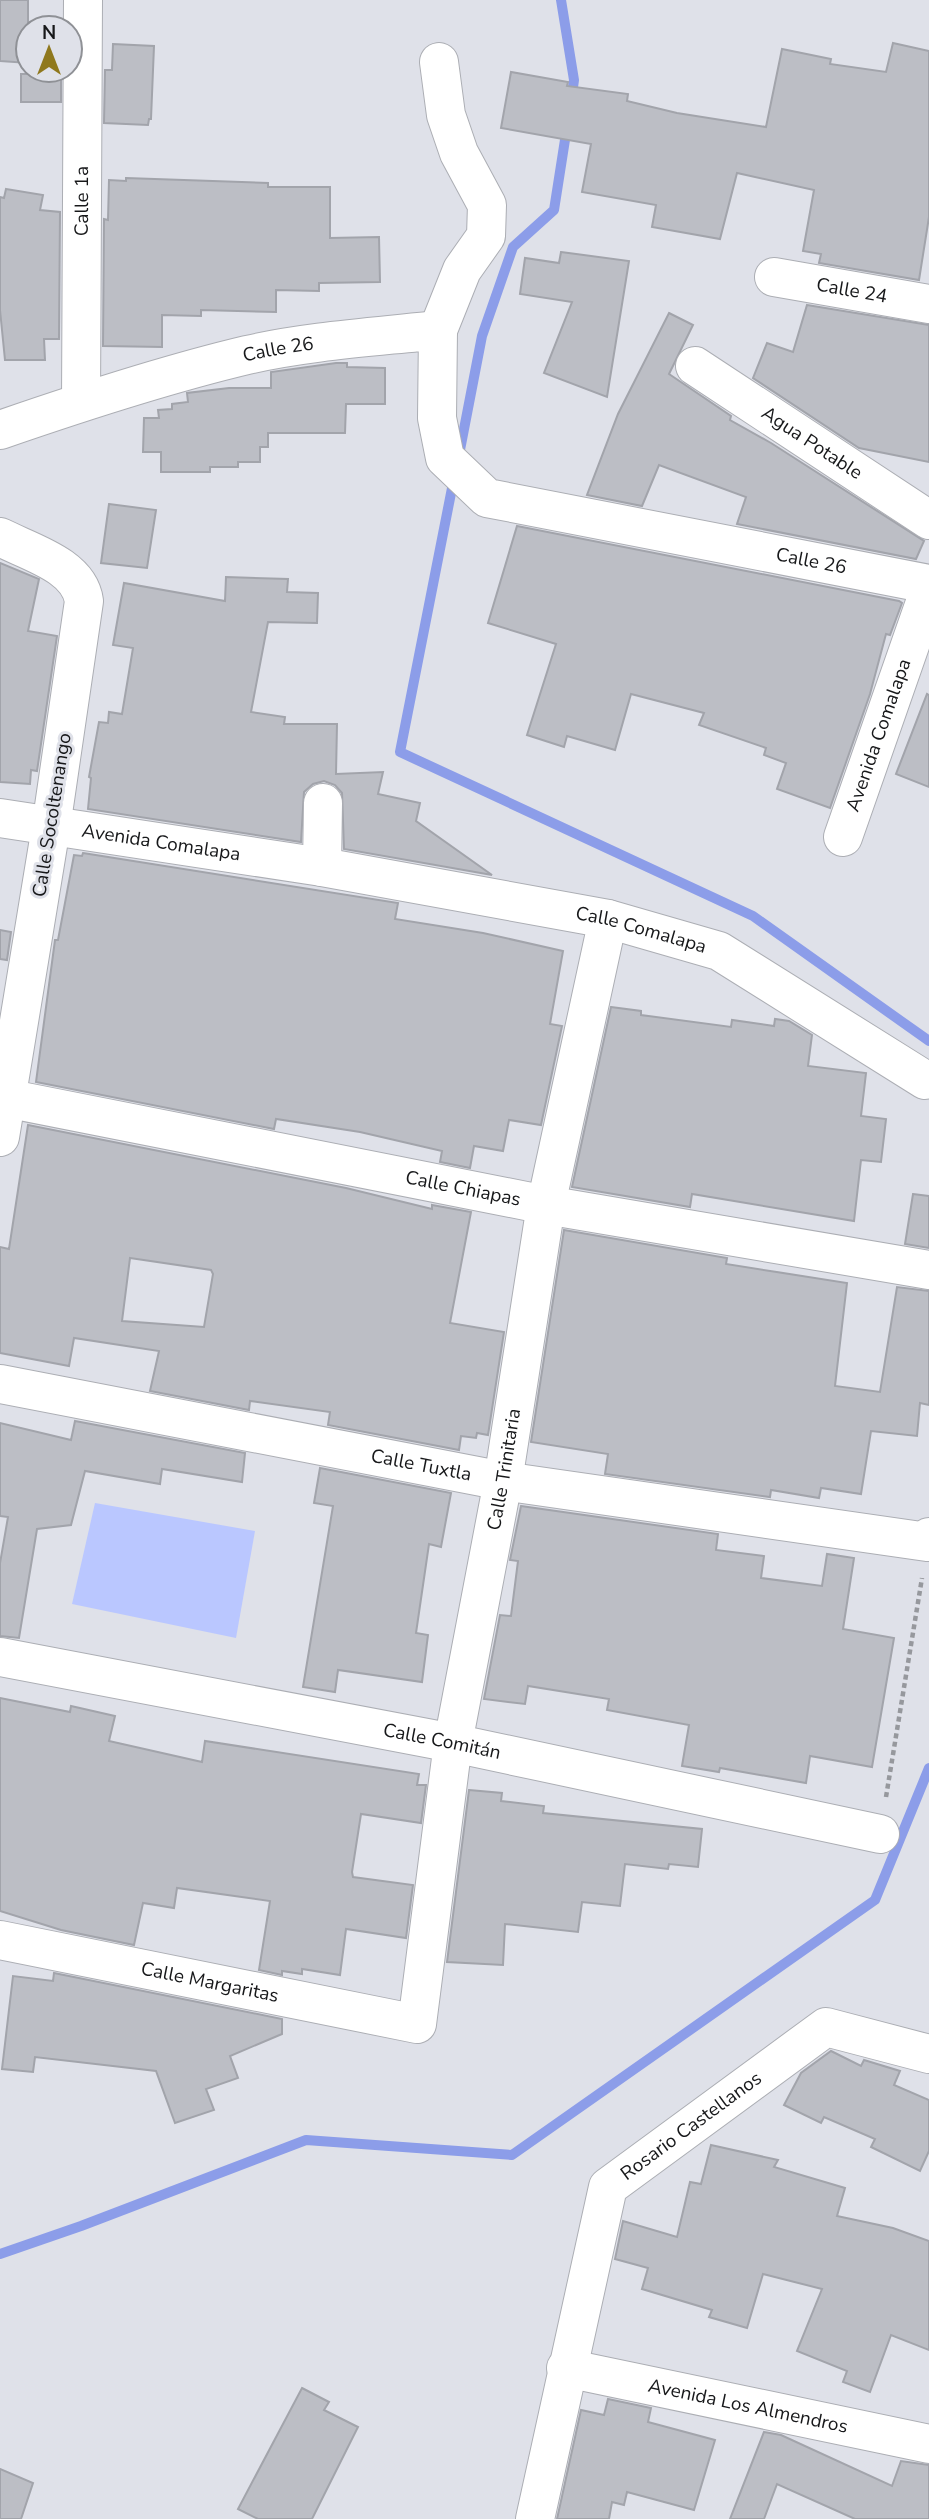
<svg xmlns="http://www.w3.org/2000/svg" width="929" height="2519" viewBox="0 0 929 2519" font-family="'Nunito Sans',sans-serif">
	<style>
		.green { fill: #bac7ff }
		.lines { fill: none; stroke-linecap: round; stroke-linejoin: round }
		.stream { stroke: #8c9de9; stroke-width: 10 }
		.building { fill: #bcbec5; stroke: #a2a4ab; stroke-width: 2; fill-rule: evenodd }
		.street-casing { stroke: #acaeb4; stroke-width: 40 }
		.path { stroke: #96989d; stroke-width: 4.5; stroke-dasharray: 5 3.5; stroke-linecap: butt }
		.street { stroke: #fff; stroke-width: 38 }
		.labels { text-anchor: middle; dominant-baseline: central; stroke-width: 6; stroke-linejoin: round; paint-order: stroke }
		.street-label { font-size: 19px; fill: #17181a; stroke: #dfe1e9 }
	</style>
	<rect width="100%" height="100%" fill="#dfe1e9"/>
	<path class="green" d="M95 1503 255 1531 236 1638 72 1604Z"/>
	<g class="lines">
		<g class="stream">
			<path d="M561 0 574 80 571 101"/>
			<path d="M459 455 482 336 513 247 554 210 567 127"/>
			<path d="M454 478 400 752 753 916 929 1041"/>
			<path d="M0 2254 81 2226 306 2140 512 2155 875 1900 929 1768"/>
		</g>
	</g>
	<g class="building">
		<path d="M0 0H28V63L0 61Z"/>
		<path d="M893 43 929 51V217L919 280 819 263 821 254 803 251 814 190 737 173 720 239 652 227 656 205 582 192 591 144 501 128 511 72 568 82 567 86 628 94 627 101 677 113 766 127 782 49 831 59 830 64 886 72Z"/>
		<path d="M113 44 154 46 151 119H149L148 125 104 123 105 70H112Z"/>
		<rect x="21" y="74" width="40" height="28"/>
		<path d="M126 178 268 183V187H330V238L379 237 380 282 319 283V291L276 290V312L201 310V316L162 315V347L103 346 104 219 108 220 109 180 126 181Z"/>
		<path d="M6 189 43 195 40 210 60 212 59 339H44L45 360H5L0 310V197L4 198Z"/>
		<path d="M561 252 629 261 607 397 544 373 572 302 520 294 525 258 559 263Z"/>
		<path d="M807 305 929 325V462L859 448 753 378 767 343 793 352Z"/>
		<path d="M669 313 693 325 669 374 731 416 730 420 771 443 924 541 916 559 737 524 746 497 659 465 642 506 587 495 618 414Z"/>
		<path d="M336 363H347V367L385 368V404H346L345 433H268V447H260V462H238V467H210V472H161V452H143L144 418H159L158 410 172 409V404L188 402 187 393 229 388H271V372Z"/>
		<path d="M109 504 156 510 147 568 101 563Z"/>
		<path d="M517 526 899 601 902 603 890 635 886 634 870 694 830 808 777 789 786 763 764 755 766 748 699 725 704 713 631 694 615 750 567 736 564 747 527 735 556 644 488 623Z"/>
		<path d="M0 563 39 579 28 631 57 636 37 771 31 770 30 784 0 782Z"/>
		<path d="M226 577 288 579 287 592 318 593 317 623 268 622 251 712 285 717 284 724H337L336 774 383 772 378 794 420 803 416 821 492 875 344 849 342 793 335 785 324 781 313 784 304 792 301 842 88 809 91 778 89 777 99 722 108 723 109 712 122 714 133 648 113 645 124 583 225 601Z"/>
		<path d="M927 694 929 695V787L896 774Z"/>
		<path d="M83 853 398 903 395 919 483 933 563 951 550 1024 562 1026 541 1125 509 1120 503 1151 474 1146 470 1168 440 1162 442 1151 360 1132 276 1119 274 1129 36 1082 55 940H58L74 855 82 856Z"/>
		<path d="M0 930 11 932 7 960 0 959Z"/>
		<path d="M611 1007 641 1011V1015L731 1027 732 1020 774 1026 775 1019 789 1021 812 1035 808 1066 866 1073 861 1116 886 1119 881 1162 861 1160 854 1221 692 1194 690 1207 572 1187Z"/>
		<path d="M28 1125 346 1188 432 1209V1205L471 1212 450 1323 504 1332 488 1435 477 1433 476 1438 461 1436 459 1450 328 1425 330 1412 250 1401 249 1410 150 1391 159 1351 74 1338 69 1366 0 1353V1247L9 1249ZM130 1258 211 1270 213 1274 204 1327 122 1321Z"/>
		<path d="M913 1194 929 1196V1248L905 1244Z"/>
		<path d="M564 1230 727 1258 726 1264 847 1283 835 1386 880 1392 897 1287 929 1291V1405L920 1403 917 1436 871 1431 861 1494 821 1488 819 1498 771 1490 770 1497 605 1474 608 1454 531 1442Z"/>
		<path d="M75 1421 245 1453 242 1482 162 1469 160 1484 85 1471 71 1525 37 1529 19 1638 0 1636V1563L8 1517 0 1516V1423L71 1440Z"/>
		<path d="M320 1468 451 1493 441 1547 429 1544 416 1633 428 1635 422 1682 338 1670 335 1692 303 1687 333 1506 314 1503Z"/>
		<path d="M521 1506 718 1534 716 1550 764 1556 761 1578 822 1586 827 1554 854 1558 843 1629 894 1638 872 1767 810 1756 806 1783 720 1768 719 1772 682 1766 689 1725 607 1710 609 1699 528 1686 525 1704 484 1699 500 1615 511 1616 518 1561 510 1560Z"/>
		<path d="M0 1698 70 1712 71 1706 115 1716 109 1741 202 1762 205 1741 419 1774 417 1785H426L421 1823 361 1814 352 1872 353 1877 413 1885 406 1938 346 1929 340 1975 302 1969V1974L282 1971V1975L259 1970 270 1901 177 1888 174 1908 143 1903 134 1945 61 1930 0 1911Z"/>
		<path d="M469 1790 502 1793 501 1801 544 1806 543 1813 702 1829 698 1867 669 1864 668 1869 625 1864 620 1906 582 1902 578 1932 505 1924 503 1965 447 1962Z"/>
		<path d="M54 1973 282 2019V2034L230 2056 238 2078 206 2089 214 2110 175 2123 156 2071 35 2057 33 2072 2 2069 13 1976 53 1981Z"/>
		<path d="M831 2051 861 2066 864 2060 900 2071 894 2085 929 2100V2151L920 2171 871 2147 875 2139 824 2117 821 2123 784 2105 801 2073Z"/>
		<path d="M711 2145 778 2160 774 2167 845 2188 837 2216 893 2228 929 2241V2350L891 2335 870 2392 843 2382 847 2371 797 2351 822 2289 763 2274 747 2328 709 2317 712 2310 642 2289 648 2268 615 2259 623 2221 677 2237 690 2182 701 2184Z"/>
		<path d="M302 2388 329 2402 324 2410 358 2427 312 2519H258L238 2509Z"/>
		<path d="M608 2399 651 2408 648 2422 715 2440 694 2510 627 2492 624 2505 612 2502 609 2519H557L581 2410 604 2415Z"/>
		<path d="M764 2432 781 2435 892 2486 901 2461 929 2465V2519H855L777 2484 764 2519H730Z"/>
		<path d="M0 2469 33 2483 21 2519H0Z"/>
	</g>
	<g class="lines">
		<g class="street-casing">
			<g id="street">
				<path id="s1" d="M774 277 929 304"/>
				<path d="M438 330 462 270 486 236 487 205 459 153 446 115 439 62"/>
				<path id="s2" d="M695 366 929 520"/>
				<path id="s3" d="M81 402 83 0"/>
				<path id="s4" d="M0 430C81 402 163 375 247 355 309 341 375 337 438 330L437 418 445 458 487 498 929 584"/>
				<path d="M0 537C29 552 79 565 84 601L51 827 0 1137"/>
				<path id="s5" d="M0 818 322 867 608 919 719 951 925 1080"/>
				<path id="s6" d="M843 837 929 591"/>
				<path d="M322 867 323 803"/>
				<path id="s7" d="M0 1097 546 1205 929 1270"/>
				<path id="s8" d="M0 1384 503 1481 927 1542 929 1537"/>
				<path id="s9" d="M0 1657 453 1743 880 1834"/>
				<path id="s10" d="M0 1940 417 2024 453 1743 503 1481 546 1205 608 919"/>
				<path id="s11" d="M566 2368 929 2444"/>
				<path id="s12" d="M535 2519 608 2187 826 2027 929 2054"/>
			</g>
		</g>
		<path class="path" d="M886 1797 922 1578"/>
		<use href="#street" class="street"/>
	</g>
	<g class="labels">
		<g class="street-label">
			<text stroke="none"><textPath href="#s3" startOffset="201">Calle 1a</textPath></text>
			<text stroke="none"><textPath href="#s1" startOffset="79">Calle 24</textPath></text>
			<text stroke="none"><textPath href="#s4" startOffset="290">Calle 26</textPath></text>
			<text stroke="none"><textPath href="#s2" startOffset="140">Agua Potable</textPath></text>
			<text stroke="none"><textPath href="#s4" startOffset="968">Calle 26</textPath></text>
			<text stroke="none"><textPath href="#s6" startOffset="108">Avenida Comalapa</textPath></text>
			<text transform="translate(52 815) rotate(-81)">Calle Socoltenango</text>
			<text stroke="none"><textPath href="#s5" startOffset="163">Avenida Comalapa</textPath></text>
			<text stroke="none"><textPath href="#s5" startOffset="651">Calle Comalapa</textPath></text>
			<text stroke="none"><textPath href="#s7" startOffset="472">Calle Chiapas</textPath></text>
			<text stroke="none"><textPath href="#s8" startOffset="429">Calle Tuxtla</textPath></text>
			<text stroke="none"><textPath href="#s10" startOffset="987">Calle Trinitaria</textPath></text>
			<text stroke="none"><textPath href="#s9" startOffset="450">Calle Comitán</textPath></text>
			<text stroke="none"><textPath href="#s10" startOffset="214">Calle Margaritas</textPath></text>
			<text stroke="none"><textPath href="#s12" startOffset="443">Rosario Castellanos</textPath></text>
			<text stroke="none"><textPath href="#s11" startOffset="186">Avenida Los Almendros</textPath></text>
		</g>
	</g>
	<g transform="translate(49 49)"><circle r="33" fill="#dfe1e9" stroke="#8f9196" stroke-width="2"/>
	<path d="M0-5L12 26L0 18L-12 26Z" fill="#8f781d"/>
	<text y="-10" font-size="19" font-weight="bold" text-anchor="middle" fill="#17181a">N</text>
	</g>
</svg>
